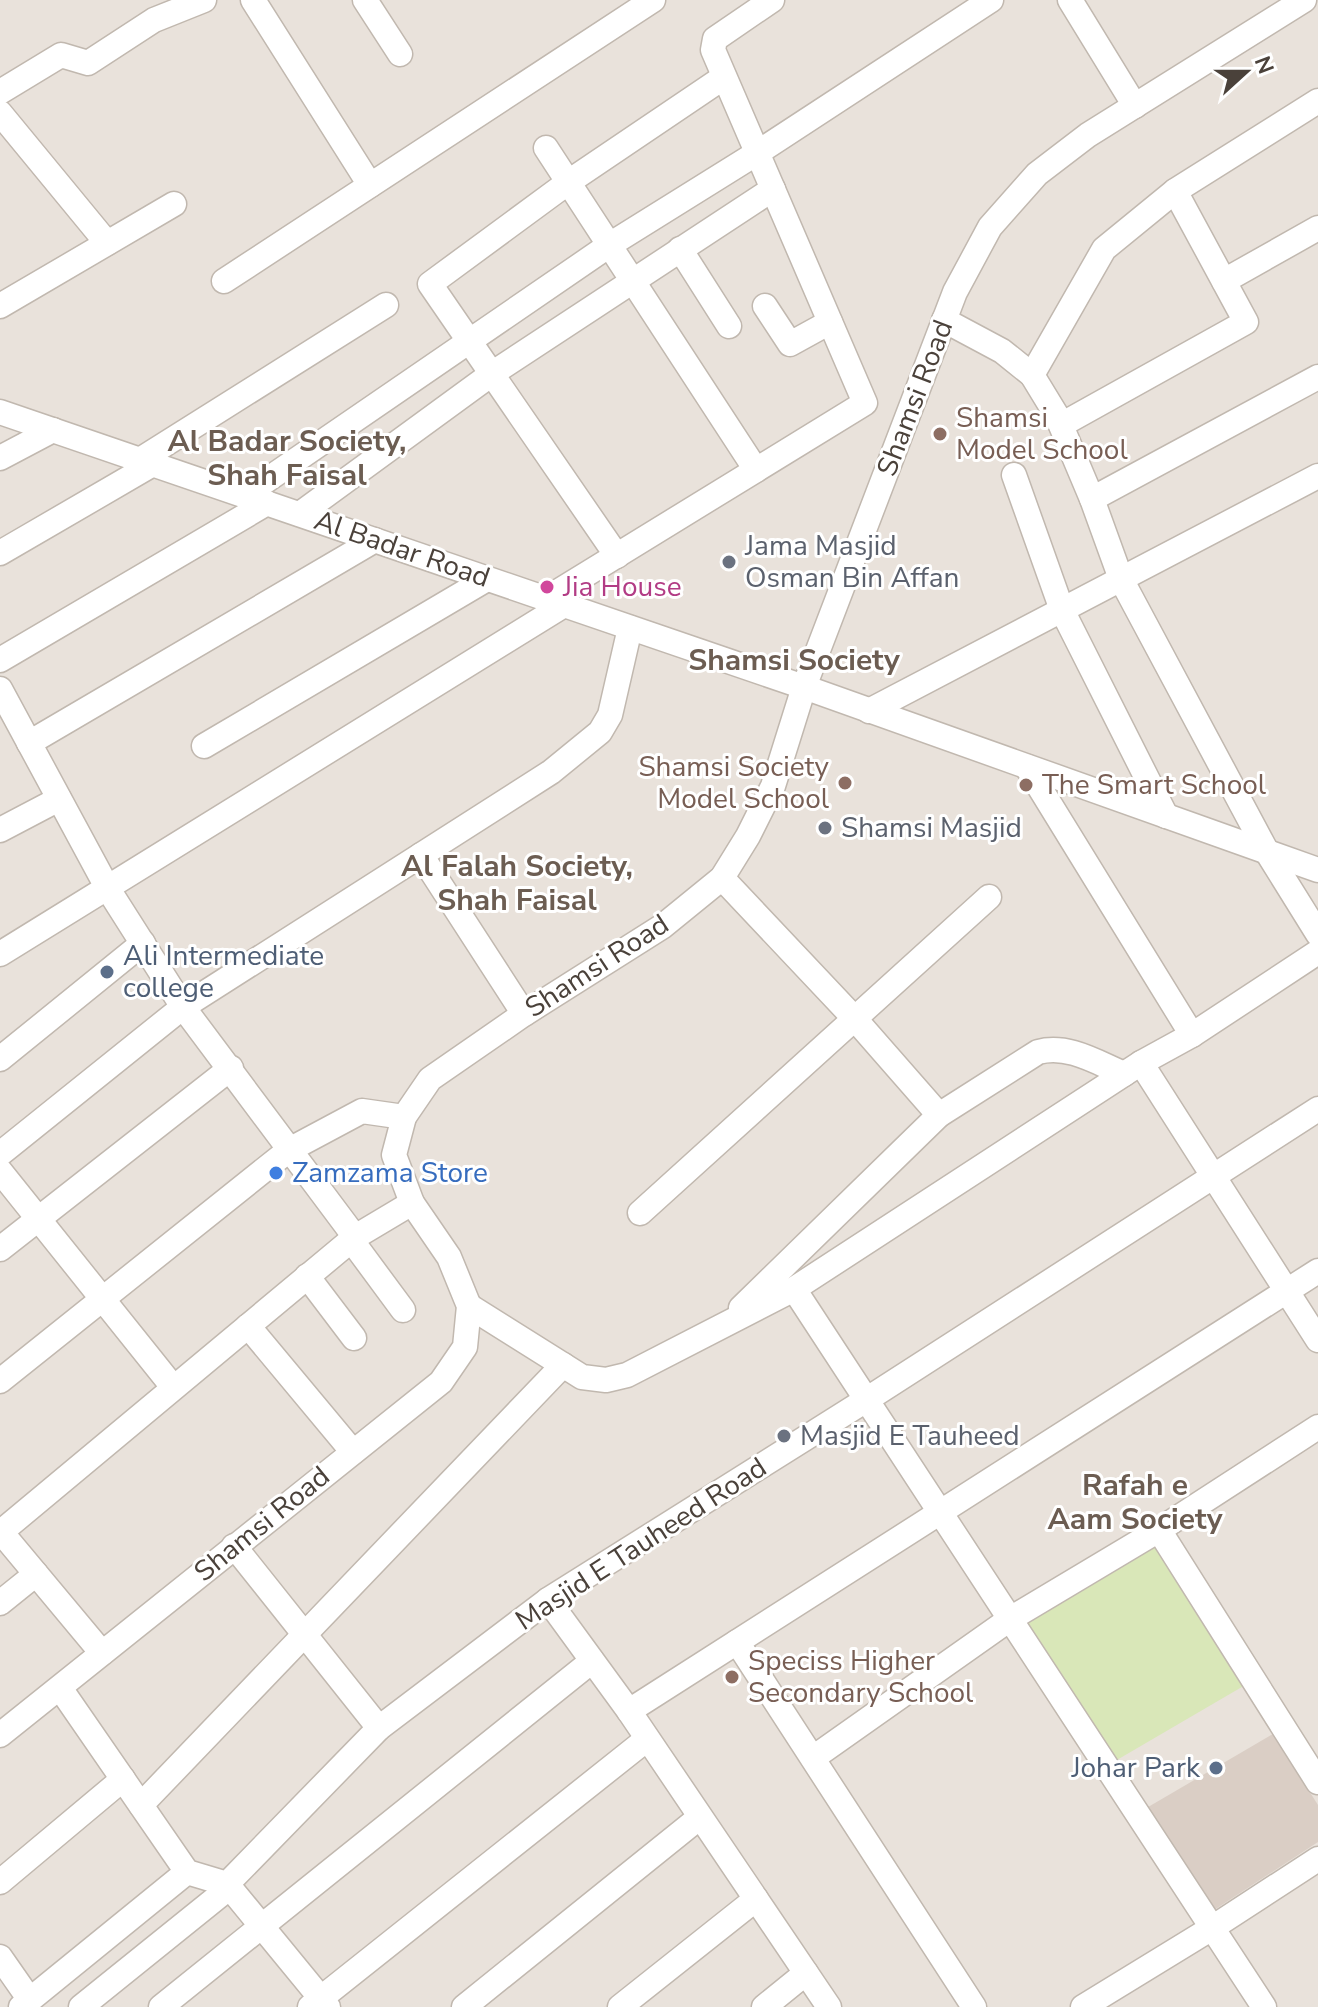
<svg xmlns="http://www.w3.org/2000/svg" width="1318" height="2007" viewBox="0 0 1318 2007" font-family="'Nunito Sans',sans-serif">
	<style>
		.residential { fill: #e9e2db }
		.green { fill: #d9e7b8 }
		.building { fill: #dacec5 }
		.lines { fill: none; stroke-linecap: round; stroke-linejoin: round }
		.minor-casing { stroke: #c1b8af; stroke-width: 27 }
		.minor { stroke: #fff; stroke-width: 24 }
		.education-dot { fill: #8d6e63; stroke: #fff; stroke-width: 3 }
		.worship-dot { fill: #6b7280; stroke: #fff; stroke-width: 3 }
		.hotel-dot { fill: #d1479c; stroke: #fff; stroke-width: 3 }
		.service-dot { fill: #5c6f8a; stroke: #fff; stroke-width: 3 }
		.shop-dot { fill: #3f7fe0; stroke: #fff; stroke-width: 3 }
		.labels { text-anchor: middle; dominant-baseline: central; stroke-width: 6; stroke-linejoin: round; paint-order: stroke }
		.street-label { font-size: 28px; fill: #4a413a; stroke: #fff }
		.education-label { font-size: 28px; fill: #785e54; stroke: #fff; text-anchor: start }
		.worship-label { font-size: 28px; fill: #5b616d; stroke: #fff; text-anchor: start }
		.hotel-label { font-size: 28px; fill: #b23c85; stroke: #fff; text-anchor: start }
		.service-label { font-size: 28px; fill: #4e5e75; stroke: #fff; text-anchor: start }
		.shop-label { font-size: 28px; fill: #366cbe; stroke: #fff; text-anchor: start }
		.neighbourhood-label { font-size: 30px; font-weight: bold; fill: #6c5d52; stroke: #fff }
	</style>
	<rect width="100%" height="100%" fill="#f5f1ec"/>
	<rect class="residential" x="0" y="0" width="1318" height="2007"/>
	<path class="green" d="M1158 1536 1247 1684 1110 1764 1016 1625Z"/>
	<path class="building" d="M1273 1734 1318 1805V1842L1211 1912 1143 1810Z"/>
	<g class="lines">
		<g class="minor-casing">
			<g id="minor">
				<path d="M253 0 370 185"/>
				<path d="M365 0 400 54"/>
				<path d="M1070 0 1135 106"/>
				<path d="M0 92 61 55 88 63 154 20 204 0"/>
				<path d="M0 113 107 243"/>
				<path d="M546 148 756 470"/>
				<path d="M680 249 729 326"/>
				<path d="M224 281 653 0"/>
				<path d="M1224 281 1318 228"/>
				<path d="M0 306 174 204"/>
				<path d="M765 306 790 344 830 322"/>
				<path d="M944 320 1002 351 1032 375 1057 416 1092 499 1121 579 1267 852 1318 934"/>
				<path d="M1032 375 1104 249 1175 191 1318 101"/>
				<path d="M0 412 804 687 1318 870"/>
				<path d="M1061 425 1246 322 1175 191"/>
				<path d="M0 458 53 430"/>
				<path d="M140 460 386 305"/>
				<path d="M1014 475 1062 610 1166 816"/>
				<path d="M245 495 611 244 757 153 991 0"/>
				<path d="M1092 499 1318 377"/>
				<path d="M300 514 493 373 773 189"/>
				<path d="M0 553 153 464"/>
				<path d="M617 556 430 284 570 181 724 77"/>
				<path d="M546 599 865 403 713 50 715 39 772 0"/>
				<path d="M0 660 267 503"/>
				<path d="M0 689 108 889 183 1007 355 1237"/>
				<path d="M869 711 1318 476"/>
				<path d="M29 743 375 540"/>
				<path d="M204 746 487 579"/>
				<path d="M1027 767 1192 1035"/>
				<path d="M0 830 59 799"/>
				<path d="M421 855 524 1014"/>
				<path d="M722 878 855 1019 939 1115"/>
				<path d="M0 954 564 605"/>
				<path d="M0 1059 143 943"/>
				<path d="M1141 1063 1318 1340"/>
				<path d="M0 1154 183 1007 551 772 600 732 610 715 630 628"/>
				<path d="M0 1171 173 1387"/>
				<path d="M640 1213 989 897"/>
				<path d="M352 1241 403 1310"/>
				<path d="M0 1249 231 1068"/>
				<path d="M307 1276 354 1338"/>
				<path d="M794 1289 1264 2007"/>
				<path d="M469 1306 582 1377 606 1380 627 1375 794 1289 1141 1063 1192 1035 1318 952"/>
				<path d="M741 1308 939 1115 1038 1052C1068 1044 1096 1062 1124 1074"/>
				<path d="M248 1326 353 1452"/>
				<path d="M0 1381 289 1150 362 1111 404 1117"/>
				<path d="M1159 1530 1318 1782"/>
				<path d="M234 1546 379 1728"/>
				<path d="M548 1600 629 1711 829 2007"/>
				<path d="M0 1603 36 1574"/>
				<path d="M737 1642 974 2007"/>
				<path d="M102 1653 1 1532 355 1237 412 1203"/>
				<path d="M60 1688 187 1872 227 1884 379 1728 548 1600 866 1400 1318 1109"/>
				<path d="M629 1711 1318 1271"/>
				<path d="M0 1735 441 1382 465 1347 469 1306 449 1257 412 1203 394 1155 404 1117 430 1079 524 1014 663 926 722 878 748 836 773 786 804 687 955 292 990 227 1037 174 1088 135 1304 0"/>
				<path d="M813 1758 1010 1619 1159 1530 1318 1427"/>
				<path d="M141 1805 563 1365"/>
				<path d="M0 1882 123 1779"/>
				<path d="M227 1884 328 2007"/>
				<path d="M0 1957 30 2000"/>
				<path d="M21 2007 187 1872"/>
				<path d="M81 2007 230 1887"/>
				<path d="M161 2007 592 1661"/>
				<path d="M310 2007 647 1739"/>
				<path d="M464 2007 700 1817"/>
				<path d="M620 2007 756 1899"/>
				<path d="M764 2007 806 1973"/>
				<path d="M1083 2007 1212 1928 1318 1859"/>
			</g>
		</g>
		<use href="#minor" class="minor"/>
	</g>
	<g class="education-dot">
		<circle cx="940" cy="434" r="8"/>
		<circle cx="845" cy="783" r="8"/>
		<circle cx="1026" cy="785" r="8"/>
		<circle cx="732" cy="1677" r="8"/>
	</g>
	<g class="worship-dot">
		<circle cx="729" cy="562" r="8"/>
		<circle cx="825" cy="828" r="8"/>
		<circle cx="784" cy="1436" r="8"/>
	</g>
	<circle class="hotel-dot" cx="547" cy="587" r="8"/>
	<g class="service-dot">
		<circle cx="107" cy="972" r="8"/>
		<circle cx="1216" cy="1768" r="8"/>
	</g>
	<circle class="shop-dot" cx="276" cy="1173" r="8"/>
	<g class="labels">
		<g class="street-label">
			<text transform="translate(915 398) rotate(-69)">Shamsi Road</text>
			<text transform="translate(402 549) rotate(19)">Al Badar Road</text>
			<text transform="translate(597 966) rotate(-33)">Shamsi Road</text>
			<text transform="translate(262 1524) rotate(-39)">Shamsi Road</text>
			<text transform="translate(641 1544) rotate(-33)">Masjid E Tauheed Road</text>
		</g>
		<g class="education-label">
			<text x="956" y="418">Shamsi<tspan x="956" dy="32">Model School</tspan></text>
			<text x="829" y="767" text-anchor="end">Shamsi Society<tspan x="829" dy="32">Model School</tspan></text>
			<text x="1042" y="785">The Smart School</text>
			<text x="748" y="1661">Speciss Higher<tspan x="748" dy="32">Secondary School</tspan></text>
		</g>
		<g class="worship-label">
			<text x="745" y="546">Jama Masjid<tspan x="745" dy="32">Osman Bin Affan</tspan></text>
			<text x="841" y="828">Shamsi Masjid</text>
			<text x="800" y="1436">Masjid E Tauheed</text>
		</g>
		<g class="hotel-label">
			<text x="563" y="587">Jia House</text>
		</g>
		<g class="service-label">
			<text x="123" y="956">Ali Intermediate<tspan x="123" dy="32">college</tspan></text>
			<text x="1200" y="1768" text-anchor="end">Johar Park</text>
		</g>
		<g class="shop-label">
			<text x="292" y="1173">Zamzama Store</text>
		</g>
		<g class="neighbourhood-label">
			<text x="287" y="441">Al Badar Society,<tspan x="287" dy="34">Shah Faisal</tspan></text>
			<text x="794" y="660">Shamsi Society</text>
			<text x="517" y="866">Al Falah Society,<tspan x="517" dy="34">Shah Faisal</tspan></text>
			<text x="1135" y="1485">Rafah e<tspan x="1135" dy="34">Aam Society</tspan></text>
		</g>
	</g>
	<g transform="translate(1246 72) rotate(69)" stroke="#ffffff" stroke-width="6" paint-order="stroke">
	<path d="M0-6L14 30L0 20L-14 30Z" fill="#4a413a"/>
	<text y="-12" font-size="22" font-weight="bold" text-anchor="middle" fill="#4a413a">N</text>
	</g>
</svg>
